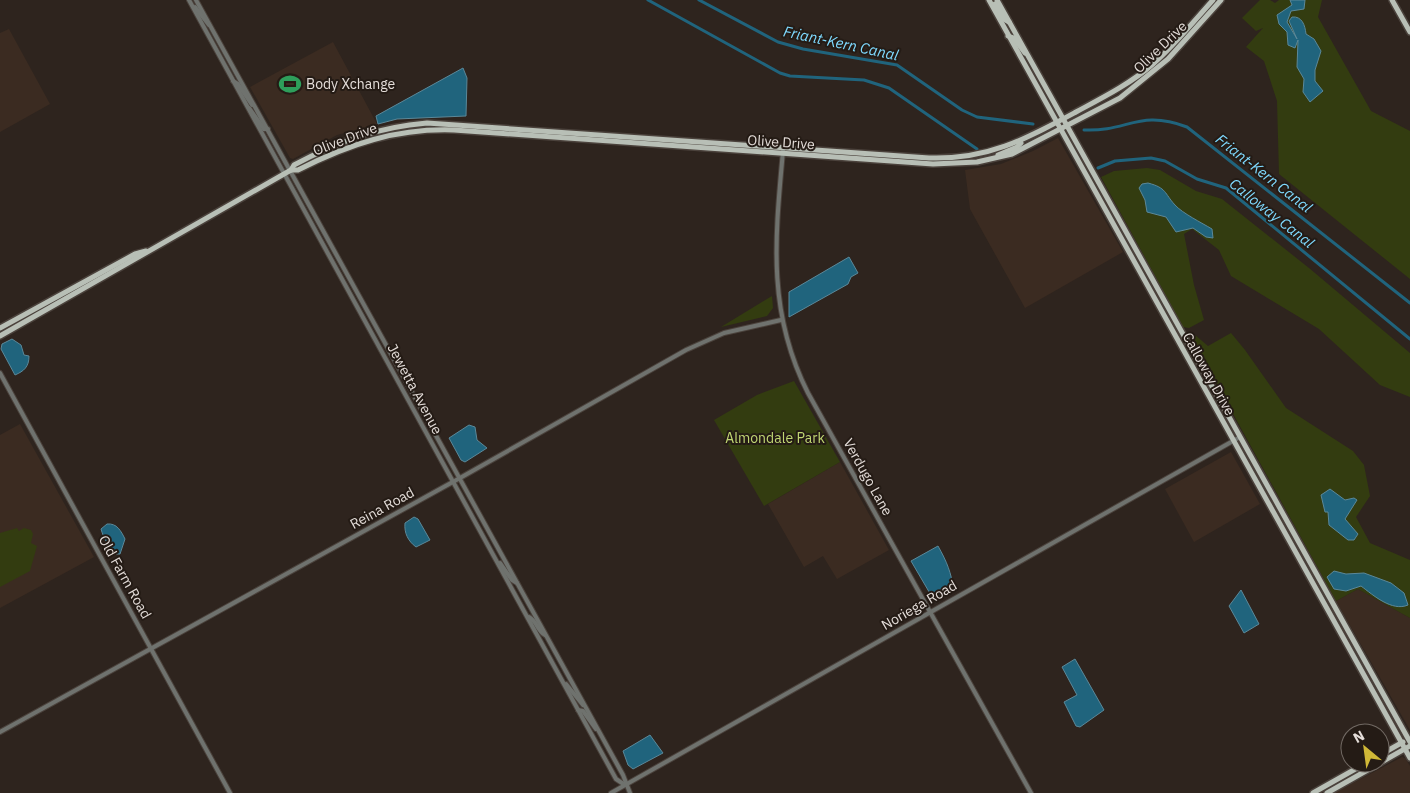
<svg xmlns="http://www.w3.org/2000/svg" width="1410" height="793" viewBox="0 0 1410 793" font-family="'IBM Plex Sans',sans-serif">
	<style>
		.built { fill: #3b2b21 }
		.green { fill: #333c10 }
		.water { fill: #20647d; stroke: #5b8899 }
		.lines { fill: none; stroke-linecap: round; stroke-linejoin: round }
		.canal { stroke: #20647d; stroke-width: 3 }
		.minor-casing { stroke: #4b423c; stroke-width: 6 }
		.major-casing { stroke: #4b423c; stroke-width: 8 }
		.minor { stroke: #6f726e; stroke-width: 4 }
		.major { stroke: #b8bfb6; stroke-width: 5 }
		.labels { text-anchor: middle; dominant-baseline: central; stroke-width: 4; stroke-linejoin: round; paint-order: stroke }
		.street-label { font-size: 14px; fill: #e4ddd9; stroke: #241b15 }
		.poi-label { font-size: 14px; fill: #e4ddd9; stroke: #241b15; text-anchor: start }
		.park-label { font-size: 14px; fill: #c0d673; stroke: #241b15 }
		.water-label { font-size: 15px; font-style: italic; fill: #7fdaff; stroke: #241b15 }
	</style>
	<rect width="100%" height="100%" fill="#2e241e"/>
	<g class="built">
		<path d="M9 29 50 104 0 132V33Z"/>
		<path d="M333 42 377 124 337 135 293 159 290 158 250 87Z"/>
		<path d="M1058 138 1123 252 1025 308 970 209 965 170 1001 164 1033 151Z"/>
		<path d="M20 424 94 557 0 608V435Z"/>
		<path d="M1231 452 1260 504 1194 542 1165 489Z"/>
		<path d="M840 462 889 550 837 579 823 556 804 567 768 504Z"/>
		<path d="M1358 589 1410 618V730L1336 601Z"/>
		<path d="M1402 757 1405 758 1410 766V793H1334Z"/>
	</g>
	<g class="green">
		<path d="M1260 0H1270L1275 3 1279 0H1322L1318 17 1371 111 1410 131V279L1279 174 1277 101 1264 61 1246 47 1263 28 1256 31 1242 18Z"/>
		<path d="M1147 168 1160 170 1196 191 1222 199 1309 268 1410 353V397L1380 385 1319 329 1231 276 1219 250 1192 229 1184 234 1194 285 1204 320 1189 328 1183 327 1101 177 1114 171Z"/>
		<path d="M772 296 773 308 767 316 721 327Z"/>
		<path d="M1231 333 1245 350 1286 408 1353 451 1364 465 1370 496 1356 517 1370 543 1410 560V618L1358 589 1336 601 1193 341 1195 335 1208 346Z"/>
		<path d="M794 381 840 462 764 506 714 420 757 395Z"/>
		<path d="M17 528 19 531 24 528 31 530 33 534 31 543 37 546 30 571 0 587V533Z"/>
	</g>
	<g class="water">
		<path d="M1290 0H1305L1304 9 1291 11 1287 22 1297 39 1289 21 1292 17C1302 16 1305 25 1306 34L1314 39 1321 51 1315 70V81L1323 91 1310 102 1303 92 1304 79 1297 67 1298 40 1295 48 1288 45 1287 32 1279 24 1277 15 1292 5Z"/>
		<path d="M463 68 467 78 466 116 397 119 378 124 376 116Z"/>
		<path d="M1148 183C1167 188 1164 193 1175 205 1182 213 1202 223 1212 229L1213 238 1206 237 1193 228 1176 232 1166 217 1147 212 1145 200 1139 188 1142 184Z"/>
		<path d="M849 257 858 273 851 277 848 284 789 317V292Z"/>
		<path d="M12 339 21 345 24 355 29 356C29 367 24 371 15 375L1 349 2 344Z"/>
		<path d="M469 425 475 427 477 440 487 448 465 462 461 460 449 438Z"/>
		<path d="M1330 489 1345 500 1354 498 1357 500 1345 519 1358 534 1354 540H1348L1329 525 1328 512H1325L1321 495Z"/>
		<path d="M414 517 418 519 430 540 416 547C408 541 404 533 405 523Z"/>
		<path d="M107 524C117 523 121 531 125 539L120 554H116C109 546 104 540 101 529Z"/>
		<path d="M938 546C947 562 951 572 954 591L935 602 911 561Z"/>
		<path d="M1334 571 1346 574 1364 573 1391 583 1404 593 1408 605C1392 612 1373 595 1361 586L1346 591 1334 589 1327 577Z"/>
		<path d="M1241 590 1259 624 1244 633 1229 606Z"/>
		<path d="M1075 659 1104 710 1080 727 1076 726 1064 702 1077 695 1062 667Z"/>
		<path d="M650 735 663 753 633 769 628 765 623 751Z"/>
	</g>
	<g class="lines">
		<g class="canal">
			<path d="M648 0 780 73 790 76 864 80 889 88 977 149"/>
			<path d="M699 0 778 42 803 49 897 65 962 110 977 117 1033 124"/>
			<path d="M1084 130C1128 132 1139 109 1187 127L1410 303"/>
			<path d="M1098 168 1115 161 1151 158 1165 161 1197 179 1226 188 1410 339"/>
		</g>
		<g class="minor-casing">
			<g id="minor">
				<path d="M189 0 616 779 625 785"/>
				<path d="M196 0 623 775 630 793"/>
				<path d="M195 7 209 25"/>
				<path d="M233 81 238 84 252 105"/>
				<path d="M249 108 264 129H268"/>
				<path d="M783 151C775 239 767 312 808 393L1031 793"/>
				<path d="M0 373 230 793"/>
				<path d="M500 563 512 580 517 583"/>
				<path d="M529 617C537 621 537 631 545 635"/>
				<path d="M566 684 583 705"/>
				<path d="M578 710 583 711 596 729"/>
				<path d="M0 732 460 478 686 350 724 333 781 320"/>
				<path d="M611 793 1240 437"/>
			</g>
		</g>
		<g class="major-casing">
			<g id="major">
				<path d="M989 0 1410 758"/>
				<path d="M997 0 1410 742"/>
				<path d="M1392 0 1410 32"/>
				<path d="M995 4 1004 19 1009 22"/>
				<path d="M1008 36 1014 38 1025 53"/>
				<path d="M998 155 1017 147 1021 143"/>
				<path d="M291 170 294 165C337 142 378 127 427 123L929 158C988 160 1026 139 1076 112 1102 98 1130 84 1153 64 1175 45 1193 22 1213 0"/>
				<path d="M0 328 135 254 146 251"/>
				<path d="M0 336 291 170H298C349 144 397 128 454 130L933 164 977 162 1012 154 1120 98 1168 59 1221 0"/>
				<path d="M1380 755 1403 742"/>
				<path d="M1380 763 1410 746"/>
				<path d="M1313 793 1366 763"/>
				<path d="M1327 793 1380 763"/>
			</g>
		</g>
		<use href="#minor" class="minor"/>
		<use href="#major" class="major"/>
	</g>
	<defs>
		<g id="stadium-bare" transform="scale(1.725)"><path d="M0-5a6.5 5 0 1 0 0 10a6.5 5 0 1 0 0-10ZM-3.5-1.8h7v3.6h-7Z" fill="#2e9e5b" stroke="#241b15" stroke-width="2.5" paint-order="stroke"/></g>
	</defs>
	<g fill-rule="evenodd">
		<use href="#stadium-bare" x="290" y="84"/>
	</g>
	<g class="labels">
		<g class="street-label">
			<text transform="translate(1160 47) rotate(-44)">Olive Drive</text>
			<text transform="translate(345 139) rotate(-21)">Olive Drive</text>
			<text transform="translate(781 142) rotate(4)">Olive Drive</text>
			<text transform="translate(1209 374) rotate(61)">Calloway Drive</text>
			<text transform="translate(415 389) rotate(62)">Jewetta Avenue</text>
			<text transform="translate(868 477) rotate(61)">Verdugo Lane</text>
			<text transform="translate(382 508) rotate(-29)">Reina Road</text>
			<text transform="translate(125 577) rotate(61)">Old Farm Road</text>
			<text transform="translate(919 605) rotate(-30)">Noriega Road</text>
		</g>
		<g class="poi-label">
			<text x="306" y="84">Body Xchange</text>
		</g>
		<g class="park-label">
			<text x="775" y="438">Almondale Park</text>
		</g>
		<g class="water-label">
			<text transform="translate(841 43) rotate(12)">Friant-Kern Canal</text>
			<text transform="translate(1264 173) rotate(38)">Friant-Kern Canal</text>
			<text transform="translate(1272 213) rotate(38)">Calloway Canal</text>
		</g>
	</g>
	<g transform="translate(1365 748) rotate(331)"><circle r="24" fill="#241b15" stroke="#716963"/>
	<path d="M0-4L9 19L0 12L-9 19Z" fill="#d0b837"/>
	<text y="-8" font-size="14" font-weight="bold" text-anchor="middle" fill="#e4ddd9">N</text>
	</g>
</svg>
